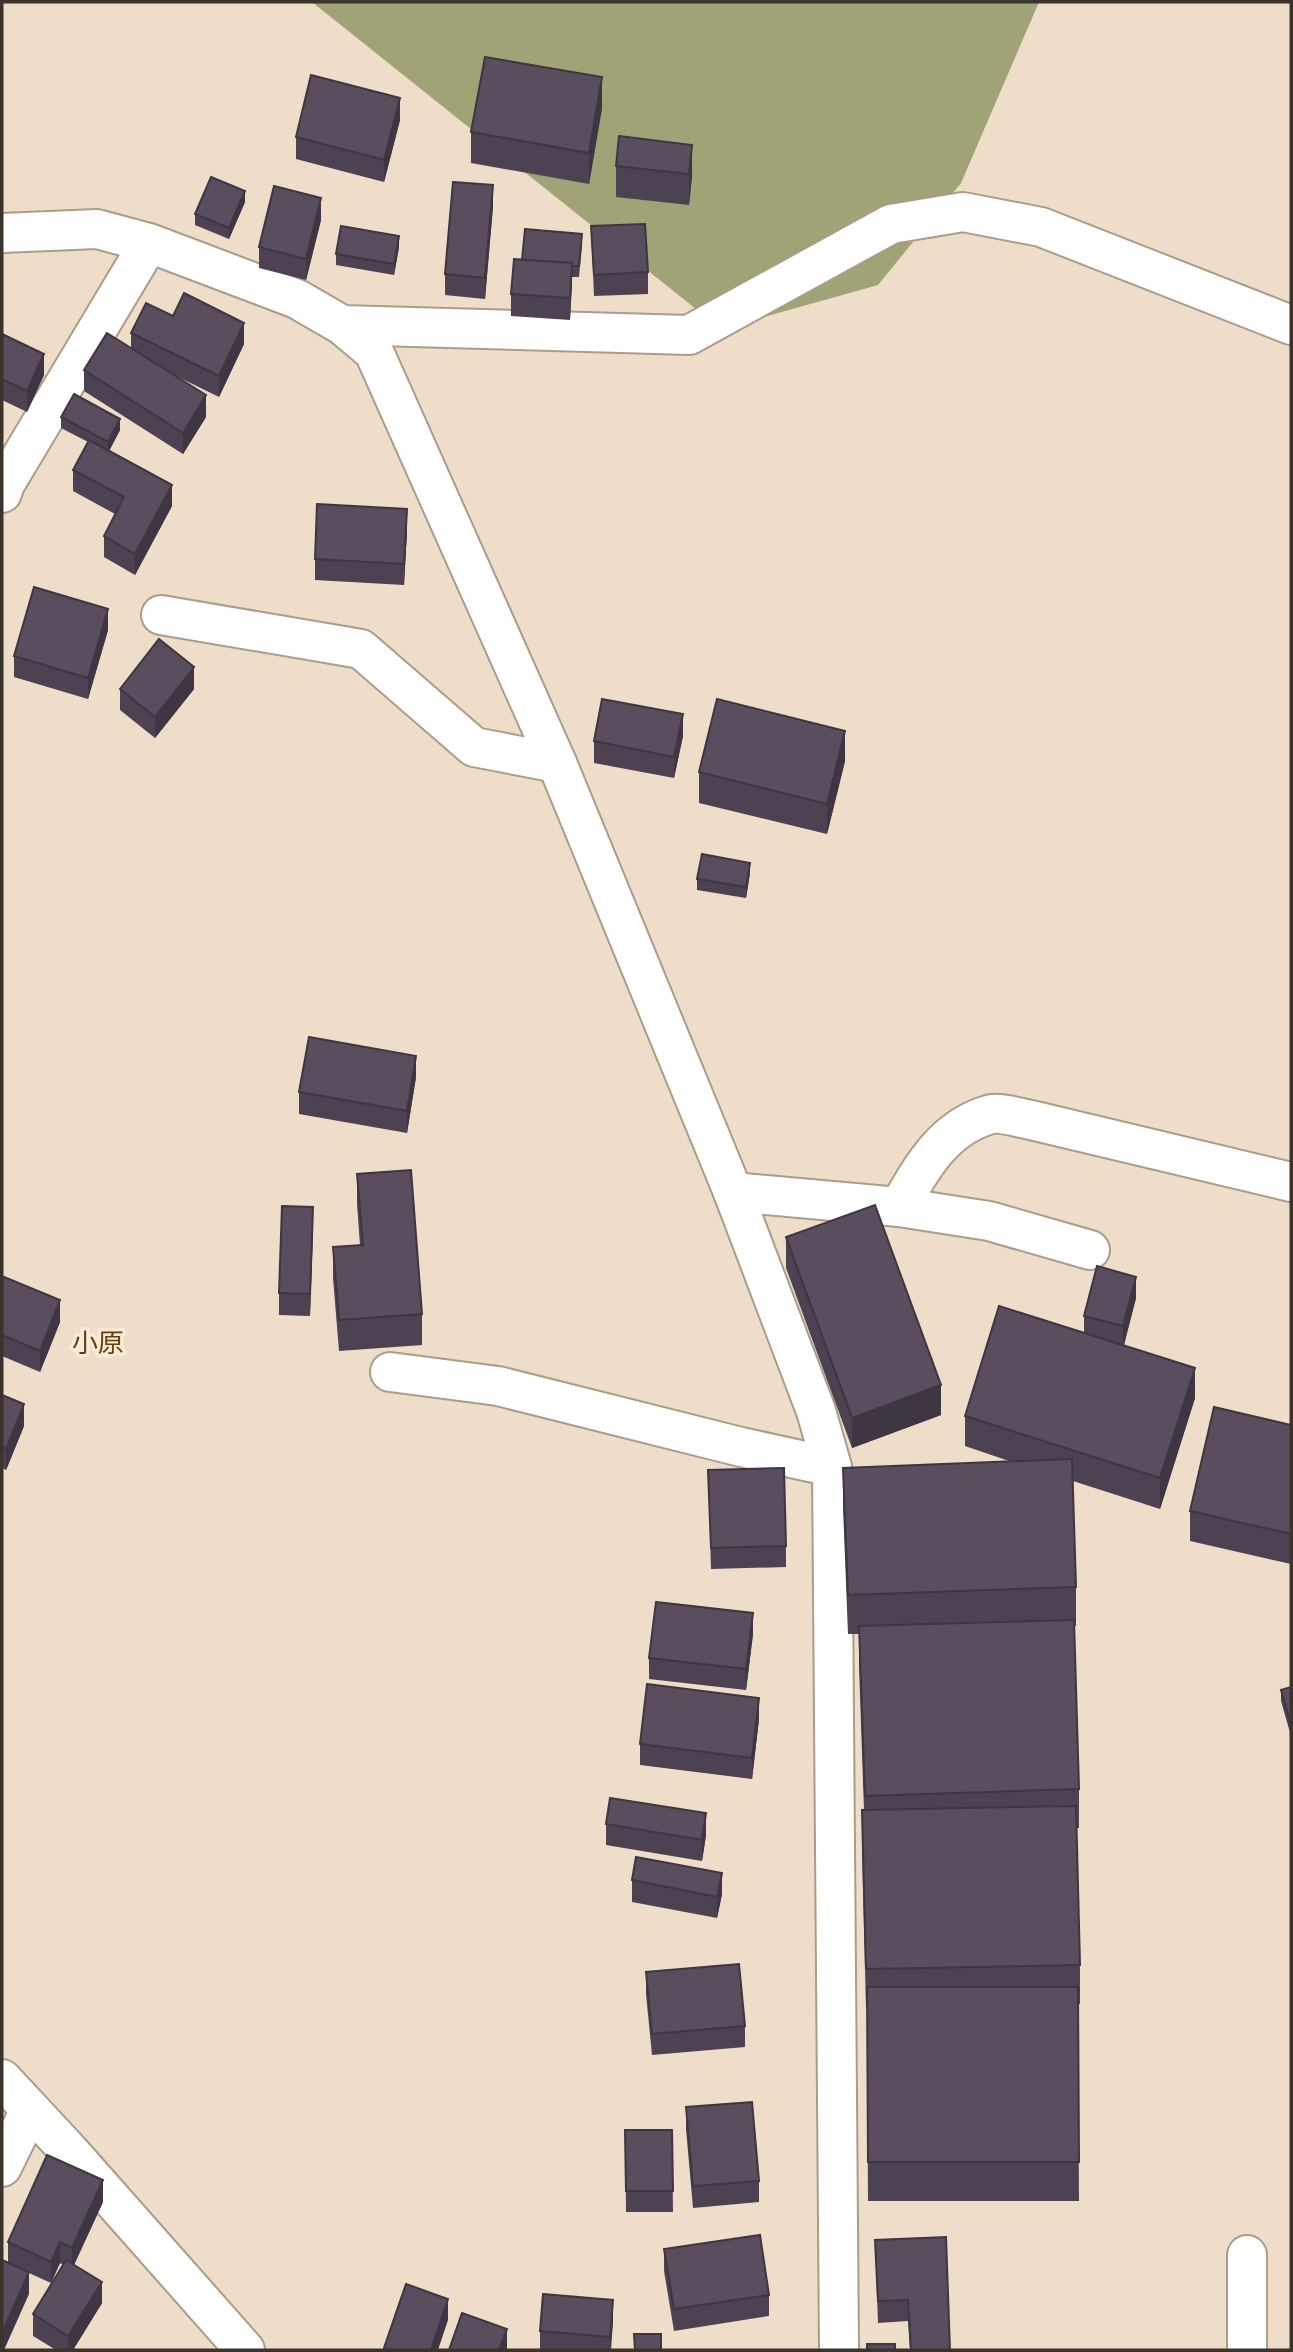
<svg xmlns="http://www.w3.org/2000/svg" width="1293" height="2352" viewBox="0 0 1293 2352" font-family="Poppins,'Noto Sans JP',sans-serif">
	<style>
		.forest { fill: #a0a375 }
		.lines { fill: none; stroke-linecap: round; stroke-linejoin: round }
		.street-casing { stroke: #ab9c8a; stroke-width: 42 }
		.street { stroke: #fff; stroke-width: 38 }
		.wall { fill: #4d4251 }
		.shaded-wall { fill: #3e3642 }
		.building { fill: #594d5e; stroke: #3e3642; stroke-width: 2 }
		.labels { text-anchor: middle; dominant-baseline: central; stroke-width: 7; stroke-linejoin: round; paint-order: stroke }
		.neighbourhood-label { font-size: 26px; fill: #663f10; stroke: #faead6 }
	</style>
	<rect width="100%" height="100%" fill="#edddc9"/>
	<path class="forest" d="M312 2H1039L961 183 878 285 721 329Z"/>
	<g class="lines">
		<g class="street-casing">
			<g id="street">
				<path d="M2 233 97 229 149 243 297 299 342 325 374 352 557 763 733 1192 816 1411 832 1467 839 2350"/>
				<path d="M342 325 689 335 891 224 963 212 1041 227 1291 325"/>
				<path d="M2 493 5 484 149 243"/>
				<path d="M161 615 361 649 474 747 557 763"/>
				<path d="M733 1192 899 1207 989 1221 1090 1250"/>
				<path d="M899 1207C921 1169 942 1129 988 1115 999 1111 1019 1118 1031 1120L1291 1182"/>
				<path d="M390 1372 498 1386 741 1447 832 1467"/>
				<path d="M2 2079 70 2152 245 2350"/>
				<path d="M2 2167 30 2110"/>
				<path d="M1247 2350V2255"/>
			</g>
		</g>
		<use href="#street" class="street"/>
	</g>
	<g class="wall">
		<path d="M602 108 589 184 471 163V132Z"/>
		<path d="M400 120 384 182 296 159V137Z"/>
		<path d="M619 136 692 176 689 205 616 197V166Z"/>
		<path d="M245 202 229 239 195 225V214Z"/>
		<path d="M493 206 485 299 445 295V274Z"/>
		<path d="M321 220 306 280 259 268V247Z"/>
		<path d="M591 226 648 272V294L594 296Z"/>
		<path d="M582 245 579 277H572L570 320 511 316V294L522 260Z"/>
		<path d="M399 247 394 275 336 265V254Z"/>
		<path d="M173 316 244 344 219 397 172 374 206 417 183 454 84 391V370L131 349V333Z"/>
		<path d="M2 334 44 375 27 412 2 400Z"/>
		<path d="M61 417 120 430 109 451 172 506 135 575 104 557V536L115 514 73 491V470L88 442 61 428Z"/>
		<path d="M407 530 404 585 315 580V559Z"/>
		<path d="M108 630 88 699 14 677V656Z"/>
		<path d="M120 689H194L155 738 120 710Z"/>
		<path d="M683 736 674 778 594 763V741Z"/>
		<path d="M845 761 827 834 699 803V772Z"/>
		<path d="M750 873 746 898 697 890V879Z"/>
		<path d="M416 1077 407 1133 299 1114V1092Z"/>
		<path d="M357 1174 422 1314V1345L339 1351 333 1278V1247L360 1245 357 1204Z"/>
		<path d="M313 1229 310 1316 279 1315V1293Z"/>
		<path d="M786 1237 941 1415 852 1448 786 1268Z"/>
		<path d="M2 1283 60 1322 40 1372 2 1356Z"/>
		<path d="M1136 1298 1124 1345 1195 1398 1160 1509 1073 1481 1076 1587V1626H1074L1079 1789V1828H1076L1080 1965V2004H1078L1079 2201H868L867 2008H866L862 1849V1810H864L859 1665V1634H848L843 1507V1468L1012 1462 965 1446V1416L1084 1333V1316Z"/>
		<path d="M2 1395 24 1426 6 1470 2 1468Z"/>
		<path d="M1291 1425V1564L1190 1541V1511Z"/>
		<path d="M708 1470 786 1546V1567L711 1569Z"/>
		<path d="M753 1634 746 1690 649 1679V1658Z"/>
		<path d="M1291 1687V1736L1281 1701V1690Z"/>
		<path d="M759 1719 752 1779 640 1765V1744Z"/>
		<path d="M606 1824 706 1835 702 1861 606 1845Z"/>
		<path d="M632 1880 722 1894 717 1918 632 1902Z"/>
		<path d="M646 1972 745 2026V2047L652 2055 646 1994Z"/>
		<path d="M686 2107 759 2181V2202L693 2208 686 2129Z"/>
		<path d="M625 2130H672L673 2212H626Z"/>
		<path d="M103 2202 74 2265 102 2303 73 2350H56L33 2336V2314L63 2265 60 2263 51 2283 29 2273V2294L8 2263V2242Z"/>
		<path d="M875 2240 950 2350H910L908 2321 878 2323Z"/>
		<path d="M664 2249 769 2295V2316L674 2331 664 2271Z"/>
		<path d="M613 2322 611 2350H540V2331Z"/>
	</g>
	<g class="shaded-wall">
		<path d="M602 77V108L589 184V153Z"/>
		<path d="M400 98V120L384 182V160Z"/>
		<path d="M692 145V176L689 205V174Z"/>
		<path d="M493 185V206L485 299V278Z"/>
		<path d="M245 191V202L229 239V228Z"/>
		<path d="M321 198V220L306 280V259Z"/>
		<path d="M399 236V247L394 275V264Z"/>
		<path d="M572 263V284L570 320V298Z"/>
		<path d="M244 323V344L219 397V376Z"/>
		<path d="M44 354V375L27 412V391Z"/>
		<path d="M206 395V417L183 454V433Z"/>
		<path d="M120 419V430L108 453V442Z"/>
		<path d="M172 485V506L135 575V554Z"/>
		<path d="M407 509V530L404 585V564Z"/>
		<path d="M108 609V630L88 699V678Z"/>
		<path d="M194 667V689L155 738V717Z"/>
		<path d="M683 714V736L674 778V757Z"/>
		<path d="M845 731V761L827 834V804Z"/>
		<path d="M750 863V873L746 898V887Z"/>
		<path d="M416 1056V1077L407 1133V1111Z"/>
		<path d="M313 1207V1229L310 1316V1294Z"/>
		<path d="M1136 1277V1298L1123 1348V1326Z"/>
		<path d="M60 1300V1322L40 1372V1351Z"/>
		<path d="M1195 1368V1398L1160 1509V1478Z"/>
		<path d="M941 1385V1415L852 1448V1418Z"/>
		<path d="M24 1404V1426L6 1470V1449Z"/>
		<path d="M753 1613V1634L746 1690V1669Z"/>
		<path d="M759 1698V1719L752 1779V1758Z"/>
		<path d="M706 1813V1835L702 1861V1840Z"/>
		<path d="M722 1873V1894L717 1918V1897Z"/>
		<path d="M103 2180V2202L72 2269V2248Z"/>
		<path d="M60 2242V2263L51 2283V2262Z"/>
		<path d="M29 2272V2294L4 2350H2V2333Z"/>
		<path d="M102 2282V2303L73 2350H68V2336Z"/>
		<path d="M448 2299V2320L438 2350H431Z"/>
		<path d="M613 2300V2322L610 2350V2337Z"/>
		<path d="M507 2329V2350H499Z"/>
	</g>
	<g class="building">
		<path d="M485 57 602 77 589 153 471 132Z"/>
		<path d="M311 75 400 98 384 160 296 137Z"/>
		<path d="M619 136 692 145 689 174 616 166Z"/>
		<path d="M211 177 245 191 229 228 195 214Z"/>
		<path d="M453 182 493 185 485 278 445 274Z"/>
		<path d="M274 186 321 198 306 259 259 247Z"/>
		<path d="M645 224 648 272 594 275 591 226Z"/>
		<path d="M341 226 399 236 394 264 336 254Z"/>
		<path d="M525 229 582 234 579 266H572V263L522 260Z"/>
		<path d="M514 259 572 263 570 298 511 294Z"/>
		<path d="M184 293 244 323 219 376 131 333 146 303 173 316Z"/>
		<path d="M107 333 206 395 183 433 84 370Z"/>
		<path d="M2 334 44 354 27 391 2 379Z"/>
		<path d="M74 394 120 419 108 442 61 417Z"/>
		<path d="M89 440 172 485 135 554 104 536 124 497 73 470Z"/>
		<path d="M317 504 407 509 404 564 315 559Z"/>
		<path d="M34 587 108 609 88 678 14 656Z"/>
		<path d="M159 639 194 667 155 717 120 689Z"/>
		<path d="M602 699 683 714 674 757 594 741Z"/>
		<path d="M717 699 845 731 827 804 699 772Z"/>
		<path d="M702 854 750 863 746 887 697 879Z"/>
		<path d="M309 1037 416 1056 407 1111 299 1092Z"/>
		<path d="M411 1170 422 1314 339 1320 333 1247 363 1245 357 1174Z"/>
		<path d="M875 1205 941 1385 852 1418 786 1237Z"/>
		<path d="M282 1206 313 1207 310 1294 279 1293Z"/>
		<path d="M1097 1266 1136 1277 1123 1326 1084 1316Z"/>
		<path d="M4 1277 60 1300 40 1351 2 1335V1283Z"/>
		<path d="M999 1306 1195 1368 1160 1478 965 1416Z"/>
		<path d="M2 1395 24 1404 6 1449 2 1447Z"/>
		<path d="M1214 1407 1291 1425V1534L1190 1511Z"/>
		<path d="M1072 1459 1076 1587 848 1595 843 1468Z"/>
		<path d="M784 1468 786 1546 711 1548 708 1470Z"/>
		<path d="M656 1602 753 1613 746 1669 649 1658Z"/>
		<path d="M1074 1620 1079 1789 865 1796 859 1626Z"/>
		<path d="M647 1684 759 1698 752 1758 640 1744Z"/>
		<path d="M1291 1687V1725L1281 1690Z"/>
		<path d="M610 1798 706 1813 702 1840 606 1824Z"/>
		<path d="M1076 1806 1080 1965 866 1969 862 1810Z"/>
		<path d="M636 1857 722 1873 717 1897 632 1880Z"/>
		<path d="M739 1964 745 2026 652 2034 646 1972Z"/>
		<path d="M867 1987H1078L1079 2162H868Z"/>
		<path d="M752 2102 759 2181 693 2186 686 2107Z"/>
		<path d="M625 2130H672L673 2191H626Z"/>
		<path d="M47 2155 103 2180 72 2248 60 2242 51 2262 8 2242Z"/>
		<path d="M760 2235 769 2295 674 2309 664 2249Z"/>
		<path d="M946 2237 950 2350H911L908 2300 878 2301 875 2240Z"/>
		<path d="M2 2260 29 2272 2 2333Z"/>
		<path d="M66 2260 102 2282 68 2336 33 2314Z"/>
		<path d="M406 2284 448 2299 431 2350H389L384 2348Z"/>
		<path d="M543 2294 613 2300 610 2337 540 2331Z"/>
		<path d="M462 2313 507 2329 499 2350H449Z"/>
		<path d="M634 2334H661V2350H635Z"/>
		<rect x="867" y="2344" width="28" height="6"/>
	</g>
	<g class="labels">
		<g class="neighbourhood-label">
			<text x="98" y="1343">小原</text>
		</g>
	</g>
	<rect width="1293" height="2352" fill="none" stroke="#3a342c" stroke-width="7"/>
</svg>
